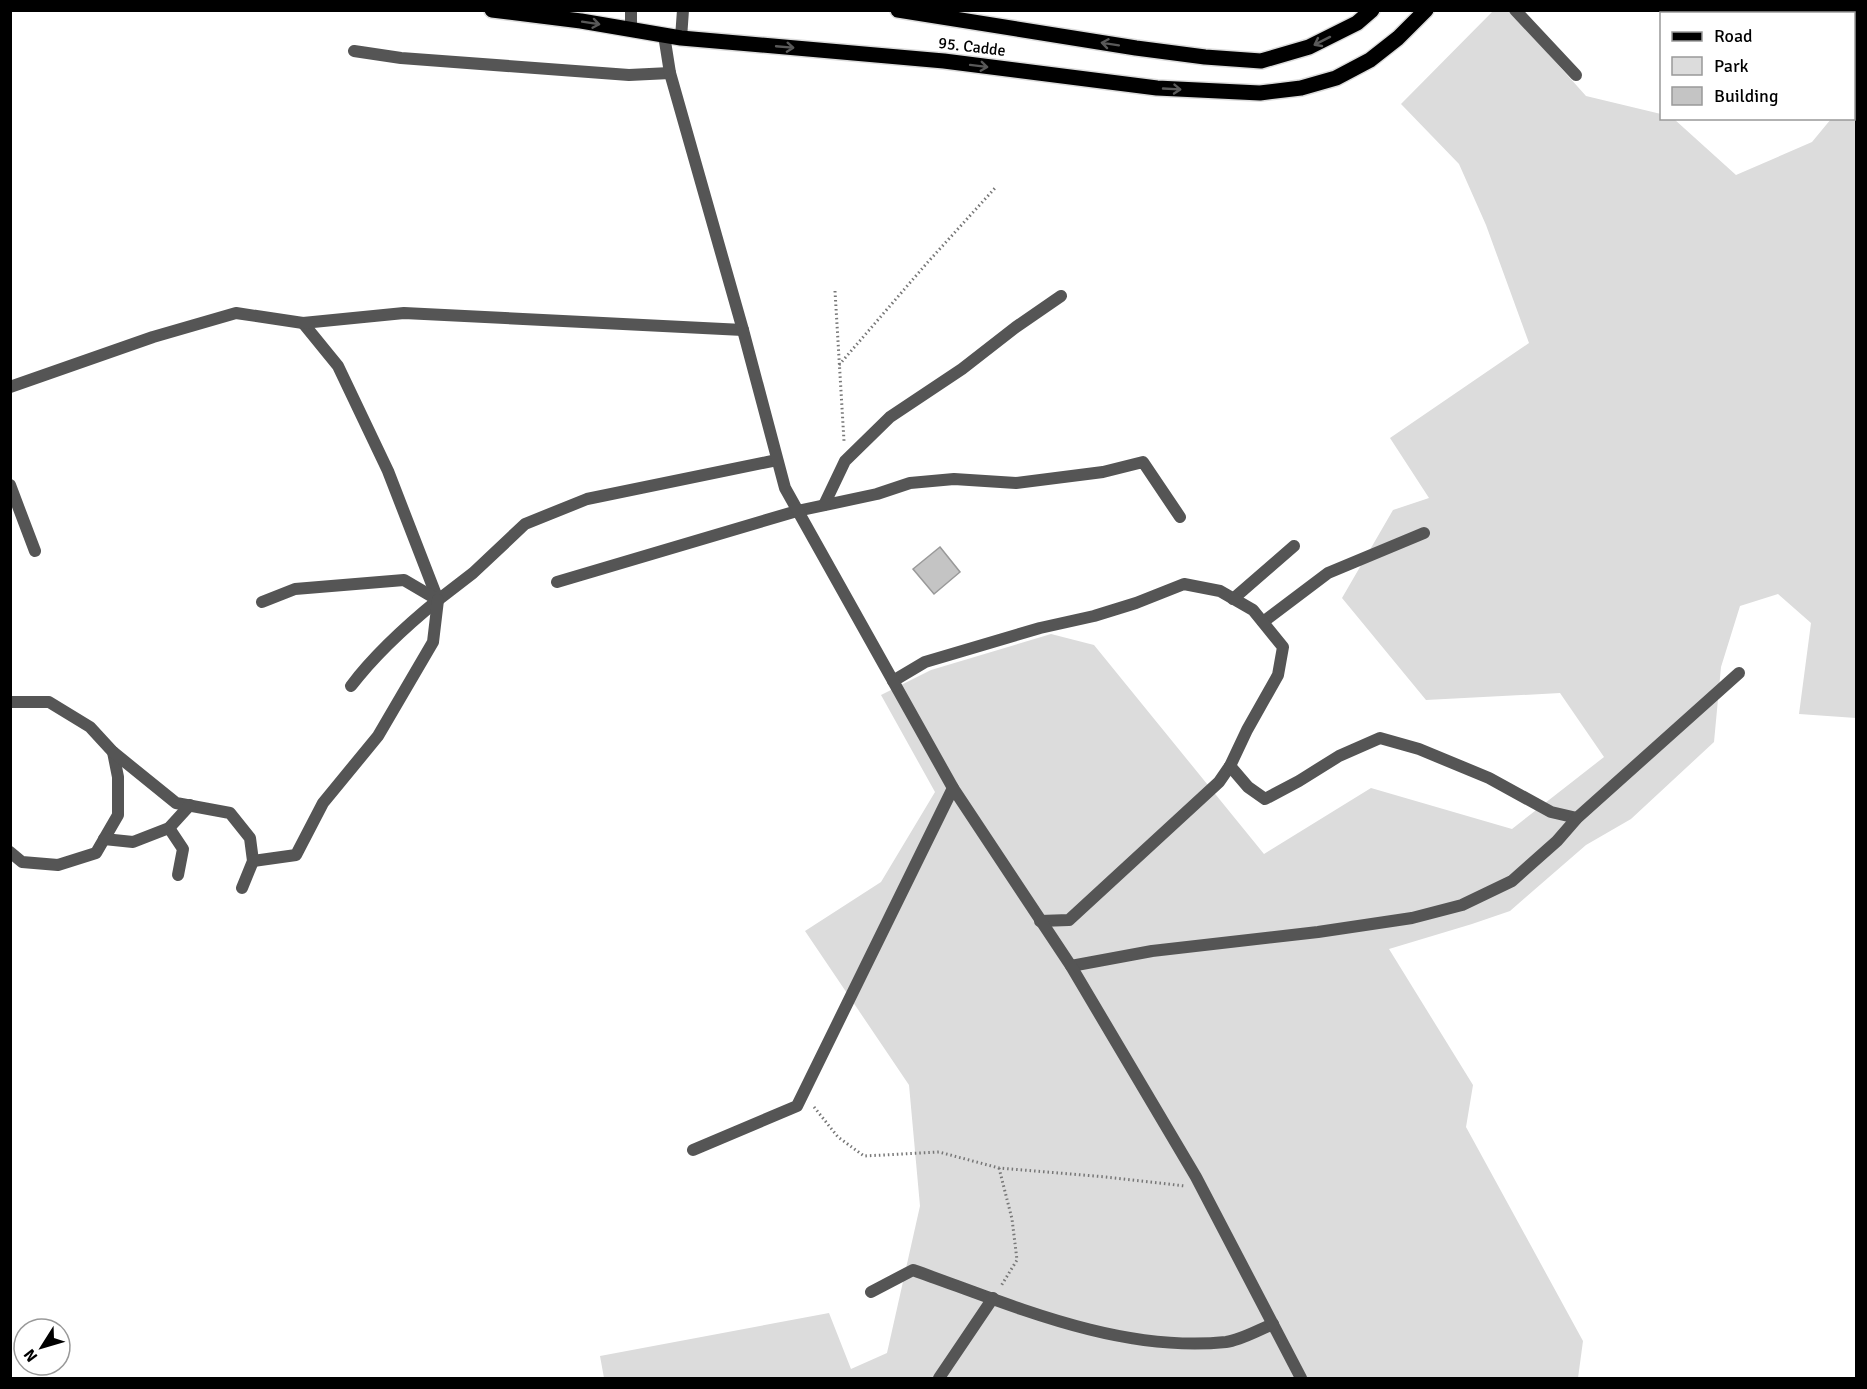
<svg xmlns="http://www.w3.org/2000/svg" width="1867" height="1389" viewBox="0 0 1867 1389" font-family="Signika,sans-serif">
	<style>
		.green { fill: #dcdcdc }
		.building { fill: #c4c4c4; stroke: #999; stroke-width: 1.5 }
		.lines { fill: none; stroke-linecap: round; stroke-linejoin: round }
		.primary-casing { stroke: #dbdbdb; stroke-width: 18 }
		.path { stroke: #777; stroke-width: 3; stroke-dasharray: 1.5 3; stroke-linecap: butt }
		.minor { stroke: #555; stroke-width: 12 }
		.tertiary { stroke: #555; stroke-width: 12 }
		.primary { stroke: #000; stroke-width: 15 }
		.oneway { stroke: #595959 }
		.labels { text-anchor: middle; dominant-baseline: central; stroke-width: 4.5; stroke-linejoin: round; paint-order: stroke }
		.street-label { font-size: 16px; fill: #000; stroke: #fff }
	</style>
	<rect width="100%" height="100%" fill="#fff"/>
	<path class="green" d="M1493 11H1510L1586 96 1661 114 1662 118 1674 119 1736 175 1812 142 1831 119 1854 118V91L1856 87V718L1799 714 1811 623 1778 594 1740 606 1721 667 1714 742 1631 819 1586 845 1510 911 1472 924 1389 949 1473 1085 1466 1127 1583 1341 1578 1378H604L600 1356 829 1313 851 1369 887 1353 920 1206 909 1085 805 931 881 882 935 792 881 695 931 670 1051 634 1094 645 1264 854 1371 788 1512 829 1604 757 1560 693 1426 700 1342 598 1393 510 1429 498 1390 438 1529 343 1486 225 1459 164 1401 104Z"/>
	<path class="building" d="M940 547 960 572 934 594 913 569Z"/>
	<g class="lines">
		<g class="primary-casing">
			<g id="primary">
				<path d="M492 10 581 21 681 38 944 61 1157 88 1260 93 1301 88 1336 78 1370 60 1398 38 1426 10"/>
				<path d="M898 10 1136 48 1205 57 1261 61 1309 47 1357 23 1372 10"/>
			</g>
		</g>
		<g class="path">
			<path d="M835 291 844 441"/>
			<path d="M839 365 927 263 996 187"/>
			<path d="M814 1107 838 1137 864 1156 939 1152 999 1168 1106 1177 1185 1186"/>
			<path d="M999 1168 1012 1219 1017 1260 1001 1286"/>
		</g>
		<g class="minor">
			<path d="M1515 10 1576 75"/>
			<path d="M1818 14 1819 10"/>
			<path d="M354 51 401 58 629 75 670 73"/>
			<path d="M303 323 338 366 388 471 438 600 473 573 525 524 587 499 777 460"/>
			<path d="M10 387 153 337 236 313 303 323 404 313 743 330"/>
			<path d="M10 485 35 551"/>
			<path d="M824 505 845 461 890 417 962 369 1016 327 1061 296"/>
			<path d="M557 582 797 511 877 494 910 483 954 479 1016 483 1103 472 1143 462 1180 517"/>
			<path d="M1233 599 1294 546"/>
			<path d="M262 602 295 589 404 580 438 600"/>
			<path d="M1263 622 1328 573 1424 533"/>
			<path d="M893 681 925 662 1040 628 1094 616 1136 603 1184 584 1220 591 1253 610 1283 647 1278 675 1247 730 1230 766 1219 782 1069 920 1040 921"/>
			<path d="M351 686C376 653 406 626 438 600"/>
			<path d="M10 702H49L90 727 113 752 118 777V815L96 853 58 865 22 862 10 852"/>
			<path d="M113 752 176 803 230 813 250 838 253 861 242 888"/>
			<path d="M1230 766 1248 787 1265 799 1299 781 1339 756 1380 738 1419 749 1489 778 1551 812 1577 818"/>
			<path d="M169 828 183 849 178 875"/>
			<path d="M104 839 133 842 169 828 190 805"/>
			<path d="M253 861 296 855 323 803 378 736 433 642 438 600"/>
			<path d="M1071 966 1152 951 1318 932 1412 918 1462 905 1512 881 1557 841 1577 818 1739 673"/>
			<path d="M693 1150 797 1106 953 788"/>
			<path d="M871 1292 913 1270C1012 1305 1118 1353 1226 1342 1241 1340 1258 1330 1273 1324"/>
			<path d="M939 1378 993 1298"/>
		</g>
		<g class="tertiary">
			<path d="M631 10V29"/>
			<path d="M664 35 670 73 743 330 785 488 953 788 1071 966 1196 1177 1301 1378"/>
			<path d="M681 38 683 10"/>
		</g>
		<use href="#primary" class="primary"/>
	</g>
	<defs><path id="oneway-shaft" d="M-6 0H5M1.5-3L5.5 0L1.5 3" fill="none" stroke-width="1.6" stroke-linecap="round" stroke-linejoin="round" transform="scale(1.5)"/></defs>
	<g class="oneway">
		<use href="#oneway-shaft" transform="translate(591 23) rotate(9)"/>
		<use href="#oneway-shaft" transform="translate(1322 41) rotate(153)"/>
		<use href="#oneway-shaft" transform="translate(1110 44) rotate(-171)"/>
		<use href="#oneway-shaft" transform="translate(785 47) rotate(5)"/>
		<use href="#oneway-shaft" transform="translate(979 66) rotate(7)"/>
		<use href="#oneway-shaft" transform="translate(1172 89) rotate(3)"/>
	</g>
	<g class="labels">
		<g class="street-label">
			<text transform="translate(972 47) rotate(7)">95. Cadde</text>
		</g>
	</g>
	<rect width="1867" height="1389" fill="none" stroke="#000000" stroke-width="24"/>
	<rect x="1660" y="12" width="195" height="108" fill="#ffffff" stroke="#999999" stroke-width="1.5"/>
	<rect x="1672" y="32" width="30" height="9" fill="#000000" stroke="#999999" stroke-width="1.5"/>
	<text x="1714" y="42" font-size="18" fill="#000000">Road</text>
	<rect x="1672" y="57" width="30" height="18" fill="#dcdcdc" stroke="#999999" stroke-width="1.5"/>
	<text x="1714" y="72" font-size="18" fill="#000000">Park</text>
	<rect x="1672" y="87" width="30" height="18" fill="#c4c4c4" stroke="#999999" stroke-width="1.5"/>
	<text x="1714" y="102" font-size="18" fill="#000000">Building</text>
	<g transform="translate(42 1347) rotate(233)"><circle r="28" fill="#ffffff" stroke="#999999" stroke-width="1.5"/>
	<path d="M0-4.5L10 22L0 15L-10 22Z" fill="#000000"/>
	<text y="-9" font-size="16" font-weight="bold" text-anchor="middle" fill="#000000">N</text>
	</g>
</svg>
